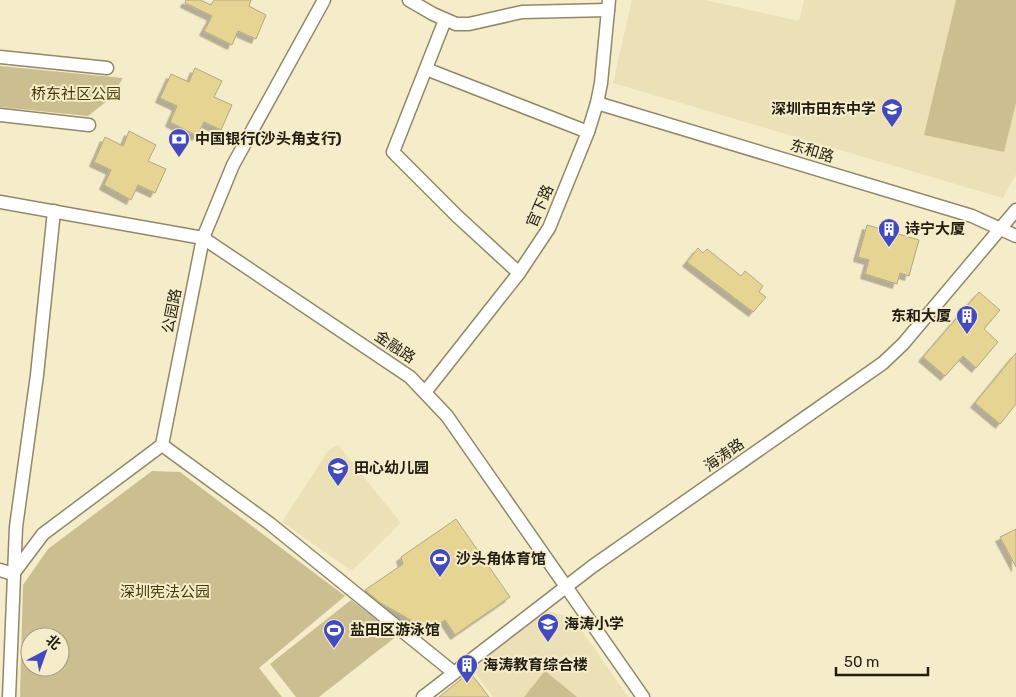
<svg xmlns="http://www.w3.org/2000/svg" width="1016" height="697" viewBox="0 0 1016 697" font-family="Rubik,'Noto Sans SC',sans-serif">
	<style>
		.built { fill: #ece0b7 }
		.green { fill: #cbbe91; fill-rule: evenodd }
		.building { fill: #e6d492; stroke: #b0a887; filter: url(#shadow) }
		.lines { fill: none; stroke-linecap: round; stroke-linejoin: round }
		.minor-casing { stroke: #908868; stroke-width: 15 }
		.minor { stroke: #fff; stroke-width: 12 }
		.labels { text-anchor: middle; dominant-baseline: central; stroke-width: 4; stroke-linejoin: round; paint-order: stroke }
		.park-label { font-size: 15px; fill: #473a02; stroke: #f5ecca }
		.poi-label { font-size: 15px; font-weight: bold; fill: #211e11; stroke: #f5ecca; text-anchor: start }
		.street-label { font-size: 15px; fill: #211e11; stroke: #f5ecca }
	</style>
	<defs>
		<filter id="shadow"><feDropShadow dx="-4.5" dy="4.5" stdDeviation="0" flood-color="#0004"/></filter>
	</defs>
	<rect width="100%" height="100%" fill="#f5ecca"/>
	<g class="built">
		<path d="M632 0H705L799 21 804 0H1016V174L1003 198 613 83Z"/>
		<path d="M338 445 401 523 352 571 282 522 328 451Z"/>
		<path d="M547 611 573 618 628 697H493L472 669Z"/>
	</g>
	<g class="green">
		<path d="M956 0H1016V103L1004 152 924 135Z"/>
		<path d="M0 66 123 78 111 98 88 116 0 107Z"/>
		<path d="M152 471 180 472 345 596 259 668 282 697H20L23 585 48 549ZM30 637H60V667H30Z"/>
		<path d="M351 600 398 635 319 697H296L270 664Z"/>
		<path d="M545 671 577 697H524Z"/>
	</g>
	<g class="building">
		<path d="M186 0H200L211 5 214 0H251L249 6 266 15 256 39 238 31 232 45 204 31 212 16 185 3Z"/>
		<path d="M195 68 222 81 214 97 232 105 221 130 204 122 197 136 170 122 177 106 160 98 171 74 189 82Z"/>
		<path d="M129 131 156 145 148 161 166 169 155 193 138 185 131 200 104 185 111 170 94 162 105 137 123 146Z"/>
		<path d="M867 225 919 240 909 276 900 273 897 284 865 274 869 260 858 257Z"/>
		<path d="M698 248 703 253 707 249 741 276 745 271 763 286 759 292 766 297 753 312 687 262Z"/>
		<path d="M979 292 1000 310 984 329 998 342 976 368 963 356 945 376 923 357Z"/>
		<path d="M1016 353V404L1000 424 975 403Z"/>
		<path d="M456 519 510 597 455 635 445 620 430 631 379 602 365 590 403 564 401 557Z"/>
		<path d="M1016 529V567L1000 537Z"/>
		<path d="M470 672 489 697H439Z"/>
	</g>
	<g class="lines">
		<g class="minor-casing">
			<g id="minor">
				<path d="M409 0 433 14 456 24H469L522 12 608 10"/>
				<path d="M445 20 393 152 457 216 519 273"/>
				<path d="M0 57 107 68"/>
				<path d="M426 69 588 132"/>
				<path d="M597 103 972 216 1016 236"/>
				<path d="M0 115 89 125"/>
				<path d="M0 202 203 238 410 377 447 416 643 697"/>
				<path d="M426 391 519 273 549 228 588 132 597 103 601 83 609 0"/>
				<path d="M162 445 269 523 453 672"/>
				<path d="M0 570 13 574 43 534 162 445 203 238 233 165 324 0"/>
				<path d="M9 697 16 527 37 375 54 211"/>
				<path d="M423 697 593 566 883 363 903 344 1016 210"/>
			</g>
		</g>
		<use href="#minor" class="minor"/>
	</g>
	<defs>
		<g id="school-pin" transform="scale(1.125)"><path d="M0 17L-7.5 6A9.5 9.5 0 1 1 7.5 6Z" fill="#434abe" stroke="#f5ecca"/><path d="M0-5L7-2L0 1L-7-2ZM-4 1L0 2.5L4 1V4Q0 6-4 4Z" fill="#fff"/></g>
		<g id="bank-pin" transform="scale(1.125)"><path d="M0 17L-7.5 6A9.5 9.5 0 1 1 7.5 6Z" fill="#434abe" stroke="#f5ecca"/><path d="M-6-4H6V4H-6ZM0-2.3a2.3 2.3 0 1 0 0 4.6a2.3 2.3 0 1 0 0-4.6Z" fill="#fff"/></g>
		<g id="building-pin" transform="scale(1.125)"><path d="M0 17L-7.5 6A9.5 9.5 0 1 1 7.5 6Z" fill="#434abe" stroke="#f5ecca"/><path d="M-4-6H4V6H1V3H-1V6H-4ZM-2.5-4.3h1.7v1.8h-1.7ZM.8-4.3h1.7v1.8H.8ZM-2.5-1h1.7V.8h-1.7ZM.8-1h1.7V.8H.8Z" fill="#fff"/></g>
		<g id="stadium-pin" transform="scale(1.125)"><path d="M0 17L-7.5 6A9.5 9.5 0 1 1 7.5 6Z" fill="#434abe" stroke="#f5ecca"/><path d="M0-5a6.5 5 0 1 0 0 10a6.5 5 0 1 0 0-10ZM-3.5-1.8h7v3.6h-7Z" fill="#fff"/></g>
	</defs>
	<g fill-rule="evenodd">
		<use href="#school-pin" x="892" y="109"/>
		<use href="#bank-pin" x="179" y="139"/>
		<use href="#building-pin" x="889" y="229"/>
		<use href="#building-pin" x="967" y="316"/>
		<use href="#school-pin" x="338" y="468"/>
		<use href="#stadium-pin" x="440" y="559"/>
		<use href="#school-pin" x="548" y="624"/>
		<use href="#stadium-pin" x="334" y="630"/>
		<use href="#building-pin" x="467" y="665"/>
	</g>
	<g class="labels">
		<g class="park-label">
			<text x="76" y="94">桥东社区公园</text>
			<text x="165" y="592">深圳宪法公园</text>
		</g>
		<g class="poi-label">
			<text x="876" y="109" text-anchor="end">深圳市田东中学</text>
			<text x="195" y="139">中国银行(沙头角支行)</text>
			<text x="905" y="229">诗宁大厦</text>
			<text x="951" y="316" text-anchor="end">东和大厦</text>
			<text x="354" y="468">田心幼儿园</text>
			<text x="456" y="559">沙头角体育馆</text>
			<text x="564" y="624">海涛小学</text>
			<text x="350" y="630">盐田区游泳馆</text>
			<text x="483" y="665">海涛教育综合楼</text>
		</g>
		<g class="street-label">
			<text transform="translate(812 151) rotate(17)">东和路</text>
			<text transform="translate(540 206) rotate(-66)">官下路</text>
			<text transform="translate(172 311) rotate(-79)">公园路</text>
			<text transform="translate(395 347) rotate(34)">金融路</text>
			<text transform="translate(724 455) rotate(-35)">海涛路</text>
		</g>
	</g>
	<g transform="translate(45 652) rotate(41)"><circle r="24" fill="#f5ecca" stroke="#a09a80"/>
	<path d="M0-4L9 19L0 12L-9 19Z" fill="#434abe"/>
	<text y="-8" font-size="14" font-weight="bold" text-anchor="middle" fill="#211e11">北</text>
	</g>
	<path d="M836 667v8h92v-8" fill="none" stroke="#211e11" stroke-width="2.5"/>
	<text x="844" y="667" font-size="15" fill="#211e11" stroke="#f5ecca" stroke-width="4" paint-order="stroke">50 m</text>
</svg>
